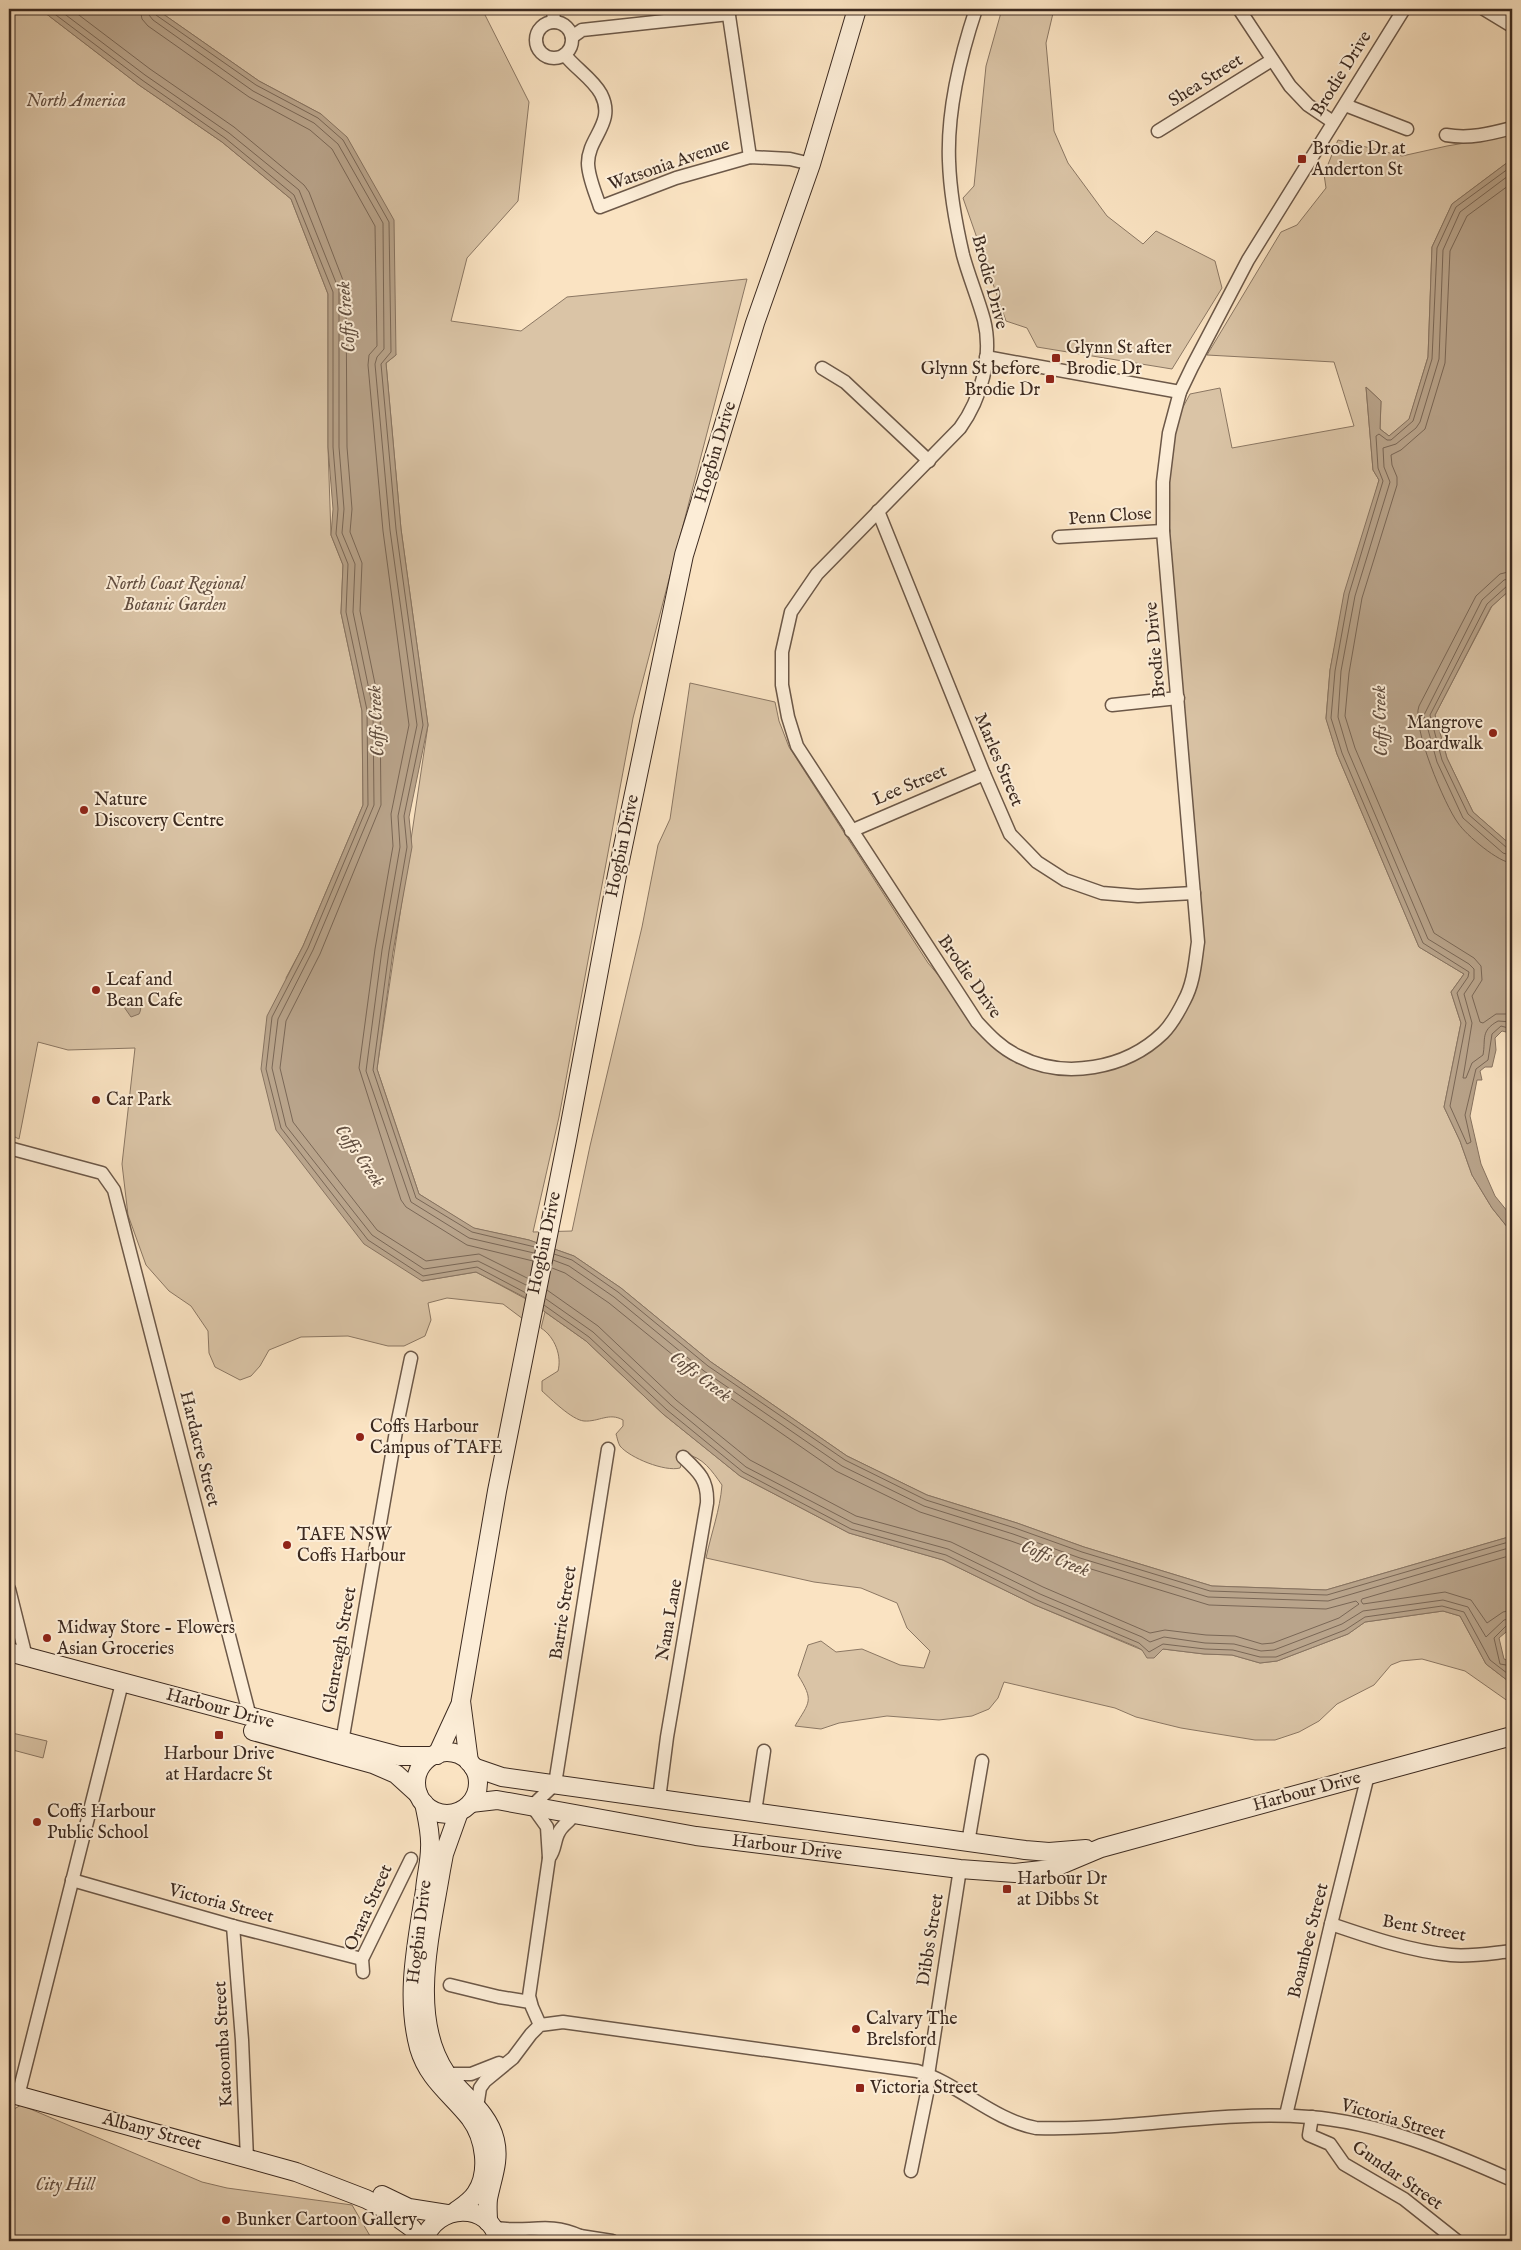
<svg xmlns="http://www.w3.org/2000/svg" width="1521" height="2250" viewBox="0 0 1521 2250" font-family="'IM FELL English',serif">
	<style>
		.green { fill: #dac4a6; stroke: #8b7763 }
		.water { fill: #b9a48b; stroke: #877360 }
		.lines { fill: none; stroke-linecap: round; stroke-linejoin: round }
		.shore { stroke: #7a6756; stroke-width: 1 }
		.street-casing { stroke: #6c5848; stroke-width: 15 }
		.secondary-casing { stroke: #3c2a20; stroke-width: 20 }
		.street { stroke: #fcedd7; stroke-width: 12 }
		.secondary { stroke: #fcedd7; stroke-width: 18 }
		.poi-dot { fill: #8f2418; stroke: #fcedd7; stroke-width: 2 }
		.labels { text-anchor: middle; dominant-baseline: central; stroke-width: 4; stroke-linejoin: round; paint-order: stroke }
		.street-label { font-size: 18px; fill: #3c2a20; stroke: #fcedd7 }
		.park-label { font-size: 18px; font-style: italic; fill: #645042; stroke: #fcedd7 }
		.poi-label { font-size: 18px; fill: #3c2a20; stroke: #fcedd7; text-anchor: start }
		.water-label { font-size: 19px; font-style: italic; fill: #624f40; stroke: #fcedd7 }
	</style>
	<rect width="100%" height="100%" fill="#fae3c2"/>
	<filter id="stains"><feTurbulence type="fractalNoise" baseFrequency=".004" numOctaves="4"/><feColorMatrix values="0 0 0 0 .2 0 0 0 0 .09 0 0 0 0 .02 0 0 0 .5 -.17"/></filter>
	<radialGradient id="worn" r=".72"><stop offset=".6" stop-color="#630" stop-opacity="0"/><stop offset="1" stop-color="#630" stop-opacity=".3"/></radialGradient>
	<g class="green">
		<path d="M9 9H40L139 85 222 142 291 199 328 294V447L331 535 343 565 341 613 362 711 363 805 303 946 286 978 422 1281 476 1272 526 1299 523 1319 503 1304 447 1298 428 1303 431 1320 425 1336 404 1346H388L348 1336 301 1337 269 1350 260 1366 251 1376 240 1380 215 1367 209 1353 208 1331 191 1306 169 1291 146 1265 128 1215 122 1164 135 1048 68 1050 38 1042 19 1139 9 1134Z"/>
		<path d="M156 9H482L529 102 518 201 467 258 451 321 521 331 567 297 747 279 633 718 559 1117 533 1232 572 1231 590 1146 642 927 658 845 670 819 690 683 775 702 779 721 789 747 928 963 993 1039 1048 1066H1101L1164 1032 1194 972 1163 531 1169 433 1190 394 1220 388 1232 448 1354 426 1334 362 1207 355 1281 232 1297 225 1326 188 1324 174 1338 140 1402 156 1447 146 1512 135V159L1452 204 1432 247 1428 357 1409 420 1389 436 1380 429 1381 401 1366 387 1373 470 1379 480 1335 645 1330 670 1326 718 1337 754 1419 947 1464 974 1451 992 1461 1023 1444 1107 1460 1141 1472 1175 1492 1208 1512 1233V1536L1326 1590 1212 1586 1084 1547 1017 1523 927 1495 847 1456 711 1362 621 1288 574 1256 529 1240 473 1228 419 1194 377 1069 428 725 401 529 386 363 396 355 321 114 259 81Z"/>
		<path d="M1002 9H1054L1046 43 1054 131 1068 163 1107 216 1143 244 1156 231 1215 261 1222 288 1172 369 1037 347 1027 328 1006 321 963 198 974 186 986 66Z"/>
		<path d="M1512 588V846L1473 812 1447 758 1435 715 1492 606Z"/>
		<path d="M545 1312 586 1341 663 1414 740 1476 849 1533 943 1560 1035 1605 1142 1650 1156 1654 1163 1649 1204 1654 1232 1655 1260 1663 1277 1661 1348 1634 1365 1622 1443 1611 1460 1616 1486 1664 1512 1684V1704L1465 1671 1422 1659 1401 1661 1391 1665 1374 1685 1337 1704 1319 1721 1299 1732 1275 1740H1255L1181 1728 1136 1717 1115 1708 1004 1682 998 1698 989 1709 972 1716 939 1720 887 1716 839 1723 821 1729 795 1726C810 1701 814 1701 798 1675L808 1645 821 1641 836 1652 862 1649 900 1665 924 1668 930 1651 907 1628 897 1603 861 1588 814 1582 706 1558C711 1534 720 1510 722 1485 712 1471 703 1457 685 1454L680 1468C665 1472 630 1458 620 1446 618 1443 617 1437 616 1434L623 1426V1420C609 1412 599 1422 584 1421 572 1420 551 1399 542 1391V1381L558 1371C562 1356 555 1337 541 1328Z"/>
		<path d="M12 1733 47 1741 43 1758 9 1749Z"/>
		<path d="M21 2105 202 2182 227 2188 352 2205 373 2241H9V2112Z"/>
	</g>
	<g class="water">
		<path d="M40 9H156L259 81 321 114 347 137 394 220 396 355 386 363 401 529 428 725 409 817 412 847 393 952 377 1069 419 1194 474 1228 529 1240 574 1256 621 1288 711 1362 847 1456 927 1495 1017 1523 1084 1547 1212 1586 1326 1590 1512 1536V1627L1499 1638 1504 1659 1512 1662V1684L1486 1664 1460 1616 1443 1611 1365 1622 1348 1634 1277 1661 1260 1663 1232 1655 1204 1654 1163 1649 1154 1658H1147L1142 1650 1137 1647 1035 1605 943 1560 849 1533 740 1476 663 1414 586 1341 524 1297 476 1272 422 1281 364 1244 276 1130 261 1069 267 1016 303 946 363 805 362 711 341 613 343 565 331 535 333 509 328 447V294L291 199 222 142 139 85Z"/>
		<path d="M1512 159V588L1491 607 1435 715 1447 758 1473 812 1512 846V1037L1510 1033 1502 1031 1495 1038 1496 1050 1492 1067H1485L1480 1071 1482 1080H1477L1470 1116 1481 1164 1495 1196 1512 1217V1233L1492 1208 1472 1175 1460 1141 1444 1107 1461 1023 1451 992 1464 974 1419 947 1337 754 1326 719 1330 670 1344 593 1379 480 1373 470 1366 387 1381 401 1380 429 1389 436 1409 419 1428 357 1432 247 1452 204Z"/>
		<path d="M122 996 128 1000 136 997C141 1002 142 1009 139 1014L131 1017 124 1007 118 1004 117 1000Z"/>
	</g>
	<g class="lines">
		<g class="shore">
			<path d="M48 9 142 80 225 138 294 195 333 292V447L338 509 336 534 348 564 346 612 367 710 368 805 308 948 272 1017 266 1069 281 1128 368 1240 423 1276 477 1267 526 1293"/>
			<path d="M58 9 145 75 229 133 299 190 339 290V447L344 509 342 533 355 564 353 612 373 709 374 805 313 950 278 1019 272 1068 286 1126 372 1235 424 1269 478 1261 528 1286"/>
			<path d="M71 9 150 69 234 127 304 185 309 192 346 288 347 447 352 509 350 532 362 563 360 611 380 708 381 805 320 954 286 1021 280 1068 293 1122 377 1230 426 1261 479 1254 529 1279"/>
			<path d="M140 9 142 19 148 26 249 97 310 130 332 149 375 226 377 346 369 355 368 365 383 531 409 725 391 814 393 846 375 949 359 1068 401 1200 406 1207 467 1245 533 1261"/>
			<path d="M148 9 149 15 153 20 253 91 314 123 338 144 383 223 384 349 377 357 375 364 390 530 417 725 398 816 400 847 382 950 366 1071 411 1202 469 1238 534 1253"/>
			<path d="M154 9 156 15 256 85 318 118 343 140 389 222 391 352 381 364 396 529 423 725 404 816 407 847 389 951 373 1070 416 1198 472 1232 535 1247"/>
			<path d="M1512 166 1456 207 1437 248 1432 359 1413 421 1391 440H1387L1379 434 1376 436 1378 468 1383 481 1349 594 1335 671 1331 718 1342 753 1423 943 1469 972 1468 977 1457 993 1466 1023 1450 1106 1467 1144 1471 1142 1465 1115 1476 1069 1488 1060 1492 1034 1501 1026 1512 1029"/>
			<path d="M1512 173 1460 212 1443 250 1439 359 1420 422 1416 428 1396 444 1383 448 1384 467 1390 482 1355 596 1341 671 1338 717 1348 751 1428 939 1469 964 1474 969V979L1464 994 1472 1023 1463 1078H1466L1472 1063 1483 1055C1486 1039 1480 1031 1498 1021L1512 1022"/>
			<path d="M1512 183 1467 216 1450 251 1445 363 1425 429 1401 450 1391 455 1392 465 1397 477V485L1362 598 1349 673 1345 716 1355 748 1434 933 1474 958 1481 966 1482 980 1472 996 1480 1022 1483 1023 1496 1014H1512"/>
			<path d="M1512 571 1500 574 1476 596 1419 706C1411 725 1445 806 1458 823 1466 835 1499 863 1512 863"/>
			<path d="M1512 578 1504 580 1482 600 1424 715 1437 762 1463 818 1503 853 1512 856"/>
			<path d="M1512 584 1507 586 1487 604 1430 715 1442 760 1468 814 1507 848 1512 849"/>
			<path d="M554 1254 572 1260 618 1292 708 1366 845 1460 926 1500 1015 1528 1082 1552 1210 1591 1327 1595 1512 1541"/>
			<path d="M553 1260 569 1266 614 1297 704 1371 842 1466 924 1506 1013 1534 1080 1558 1208 1597 1328 1601 1512 1547"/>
			<path d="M547 1290 598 1326 676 1400 750 1460 856 1516 951 1542 1043 1587 1150 1633 1165 1630 1206 1635 1235 1636 1262 1644 1273 1643 1339 1618 1359 1604 1356 1601 1326 1609 1209 1605 1078 1565 1011 1541 920 1512 836 1471 700 1377 609 1303 565 1273 552 1268"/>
			<path d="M546 1299 593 1332 671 1405 746 1467 853 1523 948 1549 1040 1594 1142 1637 1150 1642 1164 1637 1205 1643 1234 1644 1261 1651 1274 1650 1342 1624 1363 1611 1443 1600 1468 1607 1486 1637 1504 1620 1512 1618"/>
			<path d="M544 1305 589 1337 667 1410 743 1472 851 1529 946 1555 1037 1600 1139 1643 1149 1652 1163 1644 1205 1649 1233 1650 1260 1657H1276L1345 1630 1365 1617 1442 1606 1464 1612 1490 1660 1512 1677"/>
			<path d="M1512 1555 1362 1599 1361 1601 1363 1604 1445 1592 1471 1600 1487 1623 1503 1612 1512 1610"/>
			<path d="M1512 1624 1507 1625 1494 1638 1500 1664 1512 1666"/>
		</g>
		<g class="street-casing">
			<g id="street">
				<path d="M553 9 554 22"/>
				<path d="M728 9 750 157"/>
				<path d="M976 9C960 57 947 110 949 161 950 192 956 225 963 255 969 277 978 298 984 320 993 356 981 399 960 428L817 574 791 612 782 652V685L788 717 797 746 977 1022C989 1035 1001 1048 1018 1056 1064 1080 1126 1069 1163 1033 1171 1025 1179 1011 1184 1001 1194 983 1195 962 1198 942L1163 531V482L1169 433 1180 392 1192 367 1248 260 1404 9"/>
				<path d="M1239 9 1290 86 1308 105 1333 122"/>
				<path d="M1484 9 1512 26"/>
				<circle cx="554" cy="40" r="18"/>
				<path d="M572 37 582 30 729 14"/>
				<path d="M565 55C575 68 593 79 601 94 616 123 588 137 588 163 588 177 596 194 600 207L676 178 750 157 790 159 811 164"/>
				<path d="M1345 105 1407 129"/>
				<path d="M1158 131 1272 60"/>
				<path d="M1446 135C1470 139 1489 134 1512 128"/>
				<path d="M986 357 1180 392"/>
				<path d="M822 368 845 382 929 461"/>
				<path d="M878 511 984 774 1010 834 1037 862 1065 880 1102 893 1138 896 1194 893"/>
				<path d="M1059 537 1163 531"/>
				<path d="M1112 705 1178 698"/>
				<path d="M851 831 984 774"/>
				<path d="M9 1148 102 1173 114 1190 250 1717"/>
				<path d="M9 1589 26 1657"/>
				<path d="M342 1742 398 1420 411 1358"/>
				<path d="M659 1799 667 1737 707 1503C708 1480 699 1472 683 1457"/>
				<path d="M755 1812 764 1751"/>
				<path d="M968 1843 982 1761"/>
				<path d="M549 1858 547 1827 532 1806 555 1784 608 1449"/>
				<path d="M72 1880 233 1926 362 1959"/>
				<path d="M1331 1924C1369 1937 1410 1951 1451 1955 1471 1957 1492 1953 1512 1951"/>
				<path d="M233 1926 242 2040 247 2159"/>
				<path d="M363 1972 362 1959 411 1859"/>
				<path d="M450 1985 499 1997 530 2002"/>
				<path d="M540 2025 532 2007 529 1996 549 1858C556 1849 554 1840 559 1832 563 1824 570 1822 574 1814"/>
				<path d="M447 2074H471L499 2063"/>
				<path d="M18 2096 122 1683"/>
				<path d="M477 2107 480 2088 485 2081 513 2058 531 2034 540 2025 563 2022 917 2071C959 2084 993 2120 1036 2128 1127 2131 1218 2110 1309 2117 1379 2122 1449 2152 1512 2180"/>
				<path d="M1286 2115 1331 1924 1368 1775"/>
				<path d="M1312 2117 1309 2135 1330 2144 1344 2164 1404 2199 1457 2241"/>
				<path d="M911 2171 927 2093 928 2075 960 1869"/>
				<path d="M492 2227C524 2235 547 2220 580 2236"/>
				<path d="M529 2241 580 2236 612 2241"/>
			</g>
		</g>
		<g class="secondary-casing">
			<g id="secondary">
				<path d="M9 1652 399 1756H432"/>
				<path d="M253 1731 373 1764 396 1774 418 1794"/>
				<circle cx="447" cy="1783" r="31"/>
				<path d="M437 1755 461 1703"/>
				<path d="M469 1762 461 1701 497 1491 567 1140 617 875 684 555 755 323 811 164 857 9"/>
				<path d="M473 1767 502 1777 1025 1850 1049 1852 1086 1849"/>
				<path d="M424 1803C427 1818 431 1833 430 1848 430 1862 426 1876 425 1890 417 1943 405 1995 419 2048 428 2079 451 2094 470 2118 485 2138 490 2172 476 2193 471 2201 463 2206 456 2211"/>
				<path d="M471 1803 497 1800 696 1836 960 1869 1015 1873 1051 1869 1101 1848 1512 1736"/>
				<path d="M459 1812 444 1854 441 1870C431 1932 408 2017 446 2073 462 2096 488 2111 495 2140 500 2161 492 2178 488 2199 487 2207 488 2214 488 2222"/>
				<path d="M9 2093 296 2172 366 2199 387 2210 412 2228 421 2241"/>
				<path d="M382 2195 409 2208 447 2214"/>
				<path d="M424 2241C435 2203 491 2201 498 2241"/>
			</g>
		</g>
		<use href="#street" class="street"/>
		<use href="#secondary" class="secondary"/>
	</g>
	<g class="poi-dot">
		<rect x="1297" y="154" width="10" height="10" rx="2.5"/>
		<rect x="1051" y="353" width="10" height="10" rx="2.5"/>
		<rect x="1045" y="374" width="10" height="10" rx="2.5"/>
		<circle cx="1493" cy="733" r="5"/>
		<circle cx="84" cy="810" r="5"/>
		<circle cx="96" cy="990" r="5"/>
		<circle cx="96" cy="1100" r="5"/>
		<circle cx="360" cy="1437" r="5"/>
		<circle cx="287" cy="1545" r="5"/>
		<circle cx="47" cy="1638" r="5"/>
		<rect x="214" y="1730" width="10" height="10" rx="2.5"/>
		<circle cx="37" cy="1822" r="5"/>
		<rect x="1002" y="1884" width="10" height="10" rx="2.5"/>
		<circle cx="856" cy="2029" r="5"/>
		<rect x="855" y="2083" width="10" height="10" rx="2.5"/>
		<circle cx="226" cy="2220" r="5"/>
	</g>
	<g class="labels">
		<g class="street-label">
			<text transform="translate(1342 74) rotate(-58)">Brodie Drive</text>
			<text transform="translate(1206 81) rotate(-32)">Shea Street</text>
			<text transform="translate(669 165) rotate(-19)">Watsonia Avenue</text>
			<text transform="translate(989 282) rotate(75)">Brodie Drive</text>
			<text transform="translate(716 452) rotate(-73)">Hogbin Drive</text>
			<text transform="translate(1110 517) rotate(-4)">Penn Close</text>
			<text transform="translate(1156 650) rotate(-95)">Brodie Drive</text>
			<text transform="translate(998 760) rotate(67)">Marles Street</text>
			<text transform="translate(910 786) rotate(-23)">Lee Street</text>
			<text transform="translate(623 846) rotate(-78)">Hogbin Drive</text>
			<text transform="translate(969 977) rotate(55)">Brodie Drive</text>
			<text transform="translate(545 1243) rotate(-78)">Hogbin Drive</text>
			<text transform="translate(199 1449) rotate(76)">Hardacre Street</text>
			<text transform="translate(564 1613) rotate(-81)">Barrie Street</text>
			<text transform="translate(670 1620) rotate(-80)">Nana Lane</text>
			<text transform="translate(340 1650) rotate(-80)">Glenreagh Street</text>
			<text transform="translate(220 1709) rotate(15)">Harbour Drive</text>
			<text transform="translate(1307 1792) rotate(-15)">Harbour Drive</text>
			<text transform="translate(787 1848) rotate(7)">Harbour Drive</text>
			<text transform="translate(221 1904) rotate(15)">Victoria Street</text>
			<text transform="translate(369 1908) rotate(-66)">Orara Street</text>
			<text transform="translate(1424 1929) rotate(10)">Bent Street</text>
			<text transform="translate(420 1932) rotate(-83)">Hogbin Drive</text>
			<text transform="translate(931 1940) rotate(-81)">Dibbs Street</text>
			<text transform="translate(1309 1941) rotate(-76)">Boambee Street</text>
			<text transform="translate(224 2044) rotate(-93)">Katoomba Street</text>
			<text transform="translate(1393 2120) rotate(16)">Victoria Street</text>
			<text transform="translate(152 2132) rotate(15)">Albany Street</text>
			<text transform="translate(1397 2176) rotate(35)">Gundar Street</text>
		</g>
		<g class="park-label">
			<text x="76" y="101">North America</text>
			<text x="175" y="584">North Coast Regional<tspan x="175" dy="21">Botanic Garden</tspan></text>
			<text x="65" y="2185">City Hill</text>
		</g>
		<g class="poi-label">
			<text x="1312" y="149">Brodie Dr at<tspan x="1312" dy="21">Anderton St</tspan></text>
			<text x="1066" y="348">Glynn St after<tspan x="1066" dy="21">Brodie Dr</tspan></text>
			<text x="1040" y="369" text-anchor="end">Glynn St before<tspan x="1040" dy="21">Brodie Dr</tspan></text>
			<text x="1483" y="723" text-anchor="end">Mangrove<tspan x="1483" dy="21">Boardwalk</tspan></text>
			<text x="94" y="800">Nature<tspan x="94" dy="21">Discovery Centre</tspan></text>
			<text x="106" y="980">Leaf and<tspan x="106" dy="21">Bean Cafe</tspan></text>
			<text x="106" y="1100">Car Park</text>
			<text x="370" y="1427">Coffs Harbour<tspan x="370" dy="21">Campus of TAFE</tspan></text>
			<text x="297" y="1535">TAFE NSW<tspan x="297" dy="21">Coffs Harbour</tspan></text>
			<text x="57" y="1628">Midway Store - Flowers<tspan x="57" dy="21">Asian Groceries</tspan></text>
			<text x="219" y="1754" text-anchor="middle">Harbour Drive<tspan x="219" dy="21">at Hardacre St</tspan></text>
			<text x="47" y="1812">Coffs Harbour<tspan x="47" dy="21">Public School</tspan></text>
			<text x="1017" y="1879">Harbour Dr<tspan x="1017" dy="21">at Dibbs St</tspan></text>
			<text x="866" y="2019">Calvary The<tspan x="866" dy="21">Brelsford</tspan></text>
			<text x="870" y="2088">Victoria Street</text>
			<text x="236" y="2220">Bunker Cartoon Gallery</text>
		</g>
		<g class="water-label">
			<text transform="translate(347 317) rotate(-95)">Coffs Creek</text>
			<text transform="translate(377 721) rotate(-93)">Coffs Creek</text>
			<text transform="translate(1381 721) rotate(-92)">Coffs Creek</text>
			<text transform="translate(359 1156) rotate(55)">Coffs Creek</text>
			<text transform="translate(700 1377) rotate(37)">Coffs Creek</text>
			<text transform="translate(1055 1559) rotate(21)">Coffs Creek</text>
		</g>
	</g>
	<rect width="1521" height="2250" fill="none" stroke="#fae3c2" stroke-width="30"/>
	<rect x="10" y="10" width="1501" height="2230" fill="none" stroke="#3c2a20" stroke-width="2.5"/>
	<rect x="15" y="15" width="1491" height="2220" fill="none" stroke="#3c2a20"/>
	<rect width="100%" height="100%" filter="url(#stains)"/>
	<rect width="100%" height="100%" fill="url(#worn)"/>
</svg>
